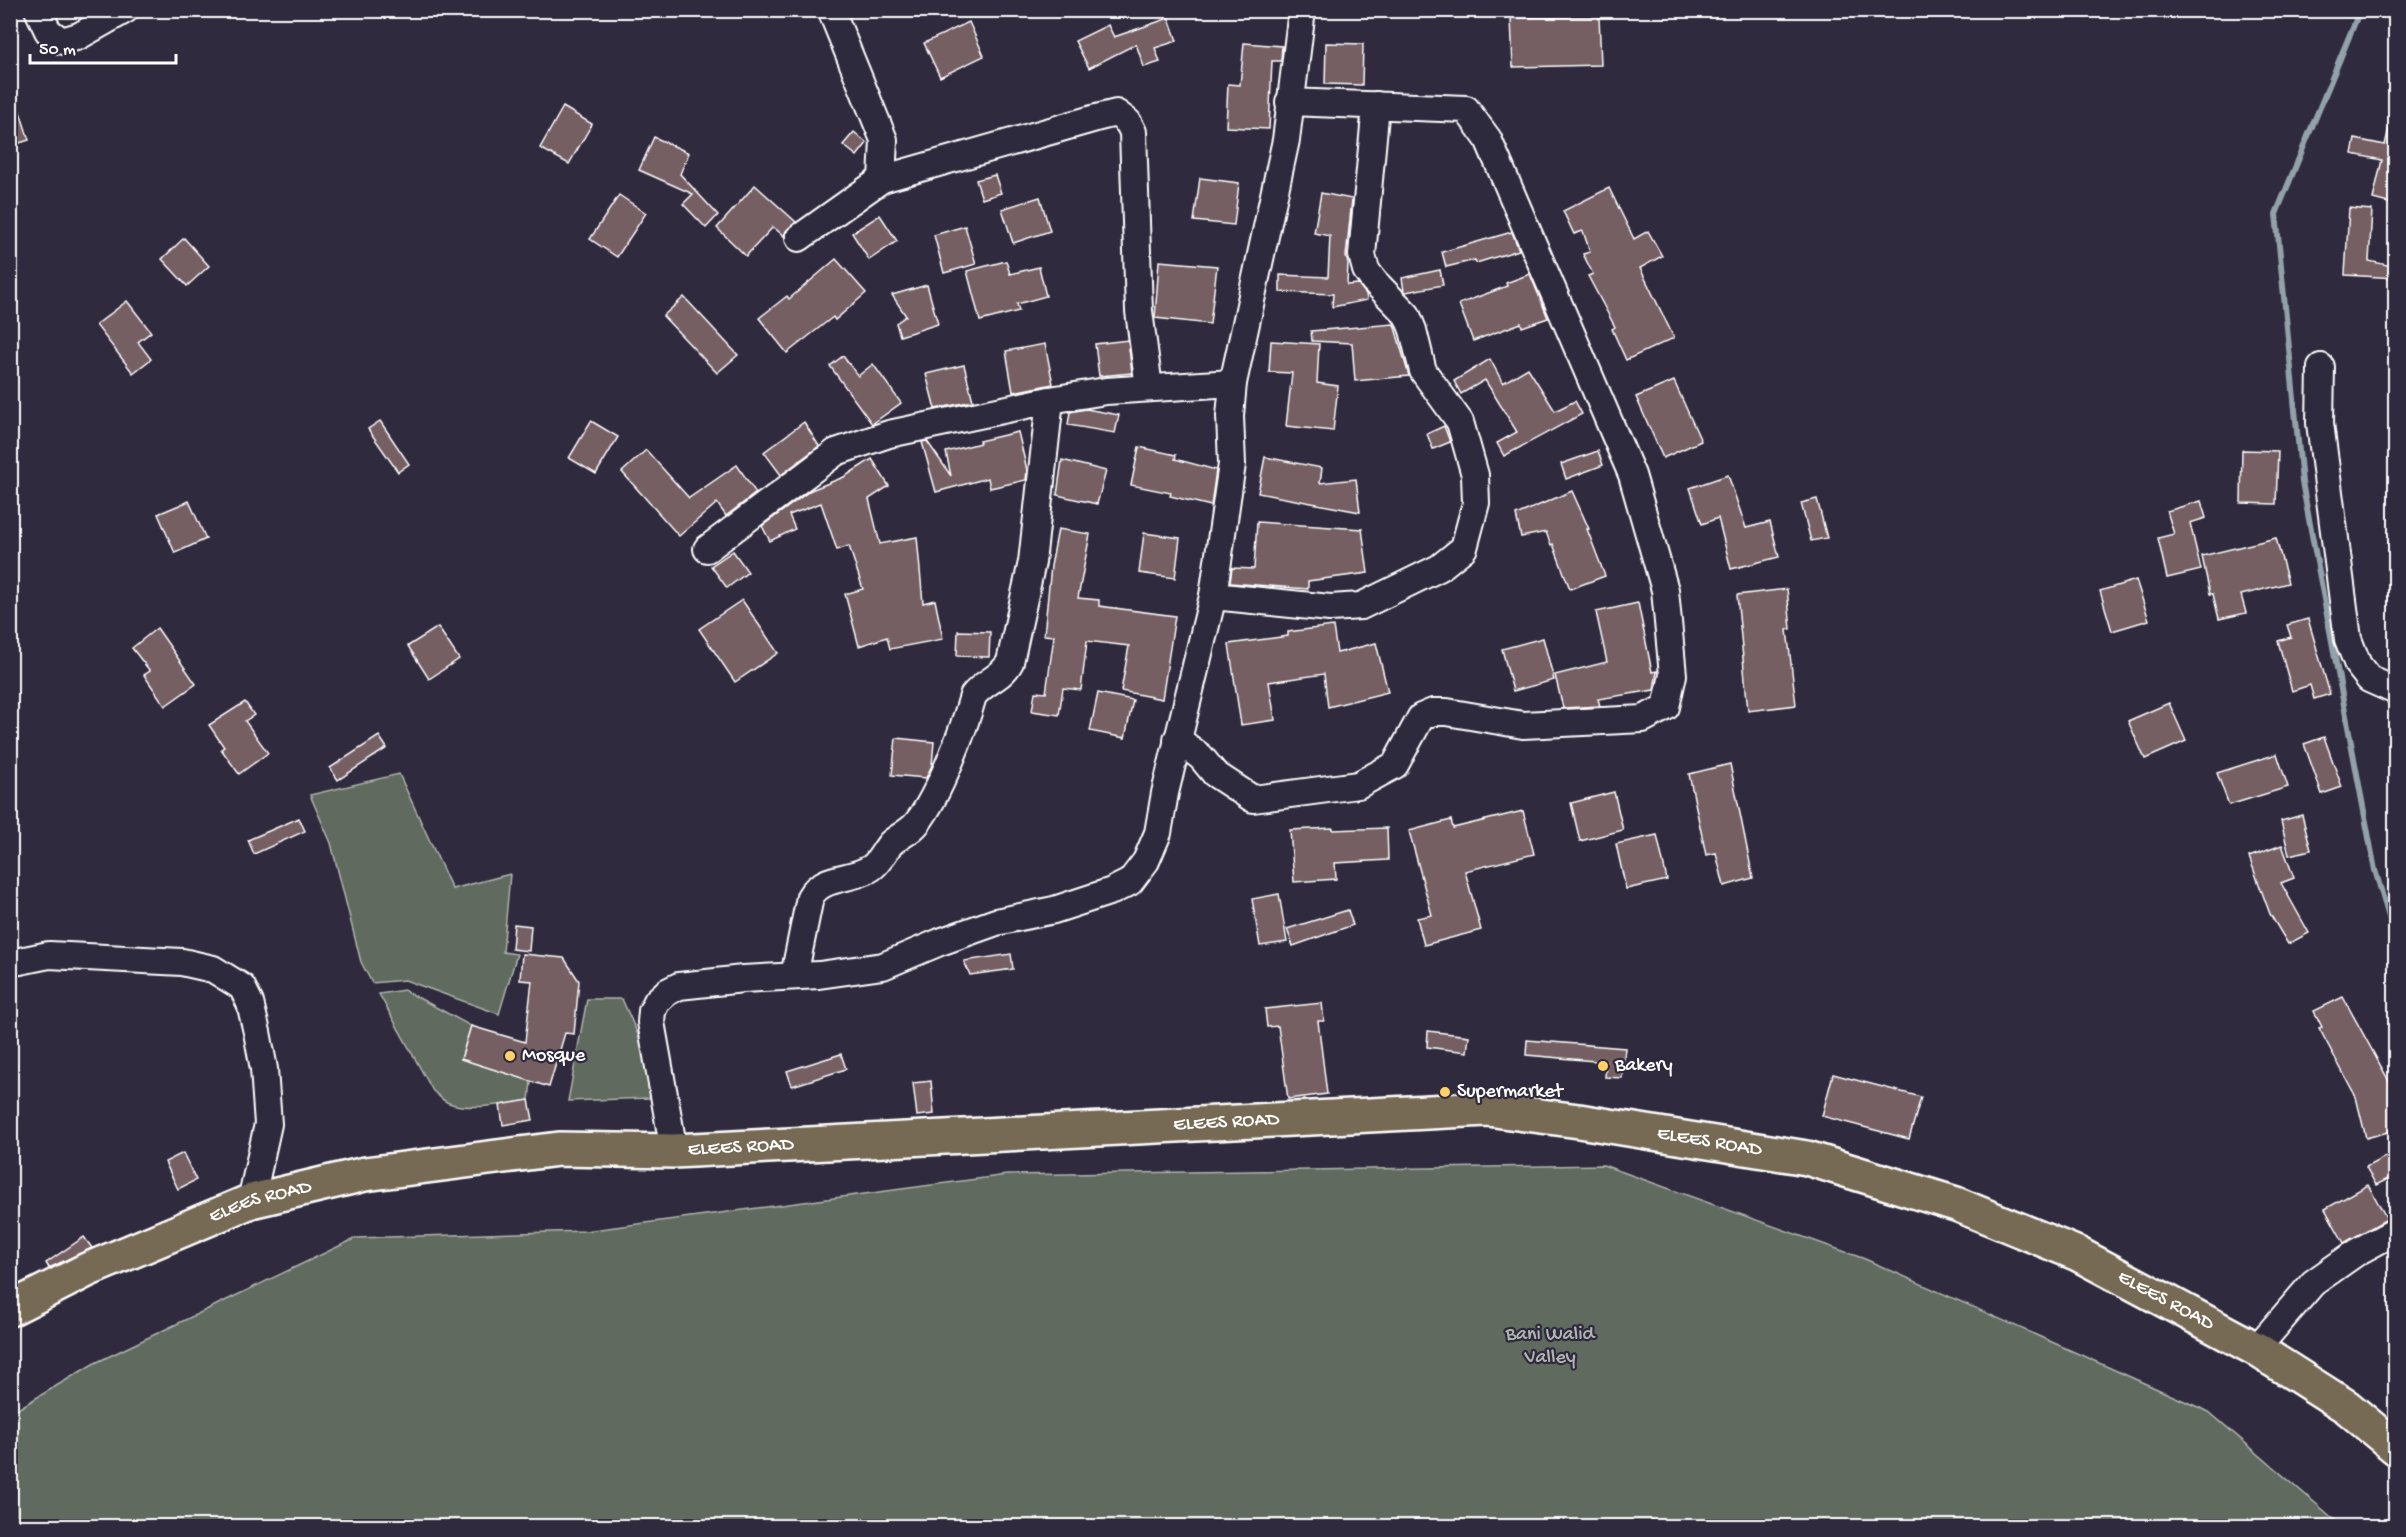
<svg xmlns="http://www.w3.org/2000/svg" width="2406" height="1537" viewBox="0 0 2406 1537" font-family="'Gochi Hand',sans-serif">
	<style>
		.green { fill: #616b5f; stroke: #b0b5af; stroke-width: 1.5 }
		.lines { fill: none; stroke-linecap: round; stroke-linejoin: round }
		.stream { stroke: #92a2aa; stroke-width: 6 }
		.building { fill: #745e62; stroke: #fff; stroke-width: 1.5 }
		.minor-casing { stroke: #fff; stroke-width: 30 }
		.highway-casing { stroke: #fff; stroke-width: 38 }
		.minor { stroke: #2f2a3d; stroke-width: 26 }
		.highway { stroke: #776a54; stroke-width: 33 }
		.poi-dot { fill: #ffd166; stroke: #2f2a3d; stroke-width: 2 }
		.labels { text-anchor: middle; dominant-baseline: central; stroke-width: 4.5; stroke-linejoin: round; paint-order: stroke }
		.poi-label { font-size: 20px; fill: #fff; stroke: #2f2a3d; text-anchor: start }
		.street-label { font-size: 20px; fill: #fff; stroke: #2f2a3d }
		.park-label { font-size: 20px; fill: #b0b5af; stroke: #2f2a3d }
	</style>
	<rect width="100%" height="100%" fill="#2f2a3d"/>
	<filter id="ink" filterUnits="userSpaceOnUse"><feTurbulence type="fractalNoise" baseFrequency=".0167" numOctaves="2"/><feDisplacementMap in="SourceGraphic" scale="12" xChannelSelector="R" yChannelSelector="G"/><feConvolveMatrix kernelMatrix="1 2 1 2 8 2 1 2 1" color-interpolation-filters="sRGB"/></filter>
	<g filter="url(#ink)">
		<g class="green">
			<path d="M399 774 452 889 510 874 503 952 517 954 499 1014 405 980 372 983 361 962 331 843 310 795Z"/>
			<path d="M404 990 471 1026 461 1059 531 1081 529 1100C508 1104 468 1111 449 1103 443 1101 438 1095 433 1091L379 994Z"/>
			<path d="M587 999H622L648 1057 656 1090 650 1098 568 1101Z"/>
			<path d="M1603 1165 1865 1259 2209 1412 2342 1526H11V1413L93 1364 356 1238 585 1231 1007 1175Z"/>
		</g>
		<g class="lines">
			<path class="stream" d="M2360 10 2276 214 2302 482 2375 870 2396 941"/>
		</g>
		<g class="building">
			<path d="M1599 16 1601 65 1513 67 1511 18Z"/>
			<path d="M1169 18 1177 41 1155 48 1160 62 1144 67 1136 44 1089 68 1075 41 1108 25 1114 37Z"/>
			<path d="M969 22 984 56 940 77 924 43Z"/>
			<path d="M1244 43 1282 46 1281 61H1272L1269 129 1226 127 1228 84 1240 85Z"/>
			<path d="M1326 43 1363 44 1362 85 1325 84Z"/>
			<path d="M14 93 29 140 10 146V94Z"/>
			<path d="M563 107 592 124 569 164 540 148Z"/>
			<path d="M2389 128H2396V205L2373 199 2382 160 2352 154 2355 139 2385 145Z"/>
			<path d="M854 132 867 143 857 156 843 145Z"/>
			<path d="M654 137 689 153 680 174 718 215 706 228 683 204 693 194 639 170Z"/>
			<path d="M995 175 1001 193 982 199 976 180Z"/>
			<path d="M1200 178 1239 183 1234 225 1194 221Z"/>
			<path d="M755 185 796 222 786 231 784 236 773 227 746 256 717 228Z"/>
			<path d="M1609 188 1634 239 1648 231 1662 256 1640 268 1674 338 1626 360 1612 329 1615 327 1588 276 1593 274 1583 254 1590 252 1583 231 1574 234 1563 211Z"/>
			<path d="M1321 193 1352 199 1346 257 1348 263 1347 285 1358 284 1366 294 1367 300 1332 307 1333 294 1280 292V275L1328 277 1330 236 1314 233Z"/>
			<path d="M619 195 646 213 617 257 590 239Z"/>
			<path d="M1040 197 1050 231 1013 243 1002 209Z"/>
			<path d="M2349 208 2372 210 2369 261 2396 267V278L2345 275Z"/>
			<path d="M880 215 897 241 869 260 852 233Z"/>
			<path d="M965 226 976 264 944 273 934 235Z"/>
			<path d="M1512 232 1519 250 1476 263 1475 260 1446 267 1442 252Z"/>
			<path d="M184 238 209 266 187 286 162 259Z"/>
			<path d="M836 259 866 293 835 320 833 317 787 353 759 318 787 296 789 299Z"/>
			<path d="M1006 261 1010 274 1039 267 1046 296 1017 304 1019 311 980 321 967 271Z"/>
			<path d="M1159 261 1217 266 1210 324 1155 318Z"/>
			<path d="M1440 270 1443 285 1406 292 1404 291 1402 278Z"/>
			<path d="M1530 274 1548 318 1522 327 1521 323 1473 341 1459 304 1507 286 1506 283Z"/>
			<path d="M927 285 938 324 900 336 896 323 906 316 892 295Z"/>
			<path d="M684 297 738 355 717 373 663 316Z"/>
			<path d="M127 301 151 332 138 342 151 359 133 373 96 325Z"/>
			<path d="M1394 324 1409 376 1355 381 1352 343 1312 341 1311 331Z"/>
			<path d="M1128 340 1132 373 1099 376 1095 344Z"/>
			<path d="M1271 341 1319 344 1317 383 1338 386 1333 431 1286 426 1292 373 1269 372Z"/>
			<path d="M1045 344 1053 384 1013 392 1006 351Z"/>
			<path d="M843 356 858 376 873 364 901 403 872 424 830 366Z"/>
			<path d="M1490 359 1503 383 1528 368 1555 411 1575 401 1582 414 1504 456 1497 443 1517 432 1485 380 1461 394 1454 381Z"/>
			<path d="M964 365 973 401 935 409 926 374Z"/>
			<path d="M1674 381 1701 441 1663 458 1636 397Z"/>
			<path d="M1086 409 1119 415 1115 433 1068 425 1070 412Z"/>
			<path d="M380 421 409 464 398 472 368 429Z"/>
			<path d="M591 421 618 437 596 474 569 458Z"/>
			<path d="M804 422 819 446 781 475 764 452Z"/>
			<path d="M1444 426 1450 442 1433 449 1427 434Z"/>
			<path d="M1018 432 1027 470 1026 480 990 488 988 478 936 492 922 442 927 441 951 476 946 452 980 443 979 441Z"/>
			<path d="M1139 447 1176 455 1175 459 1216 470 1211 506 1170 496 1171 493 1131 485Z"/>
			<path d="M646 450 689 498 737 465 756 493 726 516 717 503 679 536 622 472Z"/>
			<path d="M2242 450 2278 451 2276 504 2241 503Z"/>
			<path d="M1598 451 1603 465 1566 479 1561 464Z"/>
			<path d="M1265 457 1322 468 1320 483 1356 479 1360 512 1258 493Z"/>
			<path d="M872 459 889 486 869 499 880 544 917 537 923 603 935 600 943 639 890 649 887 637 859 646 845 594 863 589 849 546 837 550 821 503 789 515 795 529 770 541 762 526 811 490 844 477Z"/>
			<path d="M1062 460 1106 471 1097 504 1057 495Z"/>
			<path d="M1728 475 1746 528 1770 522 1779 557 1731 569 1718 518 1702 524 1690 488Z"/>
			<path d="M1572 491 1589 529H1587L1605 576 1570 589 1553 544 1551 545 1546 532 1521 537 1516 515Z"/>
			<path d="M1817 499 1827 538 1811 541 1801 503Z"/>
			<path d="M189 501 206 539 175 553 158 514Z"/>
			<path d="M2201 501 2206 518 2190 523 2201 570 2167 578 2158 538 2174 534 2167 511Z"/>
			<path d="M1257 522 1362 529 1368 573 1308 581V589L1230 583 1232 568 1254 569Z"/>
			<path d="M1058 529 1090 534 1078 598 1099 600V606L1175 616 1162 699 1121 691 1129 646 1087 641 1081 690 1063 688 1059 715 1032 711 1035 692 1046 693 1054 636 1044 635 1051 566Z"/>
			<path d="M1144 533 1180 538 1175 578 1139 573Z"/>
			<path d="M2276 538 2288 583 2241 595 2246 613 2219 619 2213 594H2210L2202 556Z"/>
			<path d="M733 551 748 572 727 588 711 566Z"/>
			<path d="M2136 580 2149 620 2112 631 2100 591Z"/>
			<path d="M1787 589 1791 629 1787 630 1796 705 1748 711 1737 595Z"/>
			<path d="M742 600 778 653 735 682 699 629Z"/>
			<path d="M1638 603 1652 672 1657 671 1654 690 1598 699 1600 706 1563 708 1555 675 1607 662 1596 612Z"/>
			<path d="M2308 619 2330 694 2314 699 2310 685 2292 691 2278 641 2291 637 2287 625Z"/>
			<path d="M1333 626 1337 653 1376 643 1388 692 1328 707 1324 674 1269 682 1275 720 1241 725 1229 644 1288 636V632Z"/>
			<path d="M438 627 459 659 429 679 408 646Z"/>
			<path d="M157 628 196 684 165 706 144 675 150 671 132 648Z"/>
			<path d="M958 631 990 632 989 657 957 656Z"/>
			<path d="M1543 638 1554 680 1513 691 1502 649Z"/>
			<path d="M1098 693 1133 700 1125 738 1090 731Z"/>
			<path d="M245 702 254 715 245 721 268 753 239 774 221 749 224 747 209 725Z"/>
			<path d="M2169 703 2186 741 2145 759 2128 721Z"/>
			<path d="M379 736 387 748 338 780 330 768Z"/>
			<path d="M2324 737 2342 787 2322 794 2304 744Z"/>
			<path d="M896 738 934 742 932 765 926 778 892 775Z"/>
			<path d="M2277 754 2288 787 2229 805 2217 773Z"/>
			<path d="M1730 764 1753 878 1724 886 1716 853 1706 855 1689 774Z"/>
			<path d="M1614 792 1623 830 1580 841 1571 803Z"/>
			<path d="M1523 811 1534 854 1465 871 1481 930 1424 945 1417 918 1432 915 1409 831 1451 820 1453 828Z"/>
			<path d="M2302 815 2311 850 2289 855 2281 821Z"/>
			<path d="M299 818 305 831 254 854 248 840Z"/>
			<path d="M1333 828V830L1387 828 1388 860 1335 863 1336 879 1294 882 1290 830Z"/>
			<path d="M1657 835 1667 880 1626 889 1616 844Z"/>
			<path d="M2282 845 2294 878 2281 883 2309 933 2288 944 2270 914 2249 857Z"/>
			<path d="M1279 894 1287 942 1260 946 1252 899Z"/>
			<path d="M1348 910 1353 925 1293 946 1287 929Z"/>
			<path d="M514 924 531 926 529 951 512 949Z"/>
			<path d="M522 954 564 958 579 981 574 1034 565 1033 549 1087 461 1059 471 1026 525 1042 532 981 520 980Z"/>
			<path d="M1011 954 1013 969 970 975 964 961Z"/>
			<path d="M2343 997 2396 1094V1130L2366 1138 2356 1097 2319 1028 2322 1027 2314 1011Z"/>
			<path d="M1322 1003 1324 1021H1318L1327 1094 1288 1099 1278 1026 1267 1027 1265 1009Z"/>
			<path d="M1428 1031 1469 1036 1467 1052 1427 1047Z"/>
			<path d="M1527 1040 1625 1048 1622 1078 1605 1077 1606 1062 1526 1055Z"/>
			<path d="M841 1054 846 1069 792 1086 787 1071Z"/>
			<path d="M1833 1074 1921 1097 1909 1139 1822 1116Z"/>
			<path d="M931 1081 934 1114 917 1116 913 1083Z"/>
			<path d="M529 1100 533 1120 503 1125 500 1105Z"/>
			<path d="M2396 1151V1175L2376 1185 2366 1167Z"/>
			<path d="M183 1153 196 1180 178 1189 165 1162Z"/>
			<path d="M2368 1185 2387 1219 2344 1243 2325 1209Z"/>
			<path d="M84 1237 92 1248 49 1268 46 1263Z"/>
		</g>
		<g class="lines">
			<g class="minor-casing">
				<g id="minor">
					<path d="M38 10 48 31 62 41 79 36 125 10"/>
					<path d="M882 179 1096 118 1116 113 1128 122 1133 132 1139 311 1149 388"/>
					<path d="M799 238 882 179 884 140 831 10"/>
					<path d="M2321 367 2320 423 2348 639 2358 665 2369 679 2396 691"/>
					<path d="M707 549 836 452 889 434 1050 400 1106 391 1233 383"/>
					<path d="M1213 596 1330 608 1361 606 1439 568 1464 548 1476 503 1475 475 1460 422 1423 371 1413 330 1407 315 1374 281 1366 270 1362 255 1376 105"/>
					<path d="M1177 739 1201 757 1215 774 1253 799 1358 785 1395 765 1421 717 1433 712H1447L1523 725 1643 719 1666 707 1673 675 1665 590 1632 475 1488 139 1466 109 1289 102"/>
					<path d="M10 963 49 955 182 962 213 969 242 987 250 1003 257 1032 264 1069 268 1124 251 1201"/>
					<path d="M794 976 810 897C822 875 851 881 871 868 880 862 884 851 891 843 899 836 910 832 917 823 939 795 963 732 973 696 984 681 1001 679 1010 662L1032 562 1050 400"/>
					<path d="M674 1151 651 1022 652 1011 657 1001 667 992 679 986 743 979 819 975 883 966 940 942 996 922 1054 910 1112 891 1130 882 1146 861 1158 833 1165 793 1213 596 1232 464 1230 416 1233 383 1286 140 1302 10"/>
					<path d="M2256 1349 2313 1283 2357 1252 2396 1231"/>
				</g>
			</g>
			<g class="highway-casing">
				<g id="highway">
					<path id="s1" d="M10 1309 87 1270 251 1201 365 1174 559 1149 674 1151 1487 1109 1579 1121 1807 1158 1956 1204 2078 1254 2256 1349 2347 1407 2396 1448"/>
				</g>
			</g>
			<use href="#minor" class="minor"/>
			<use href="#highway" class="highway"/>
		</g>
	</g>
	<g class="poi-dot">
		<circle cx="510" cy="1056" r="6"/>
		<circle cx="1603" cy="1066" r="6"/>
		<circle cx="1445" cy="1092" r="6"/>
	</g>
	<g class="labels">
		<g class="poi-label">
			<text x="522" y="1056">Mosque</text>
			<text x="1615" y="1066">Bakery</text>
			<text x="1457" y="1092">Supermarket</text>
		</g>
		<g class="street-label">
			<text stroke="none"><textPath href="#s1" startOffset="1245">ELEES ROAD</textPath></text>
			<text stroke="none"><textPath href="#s1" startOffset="1731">ELEES ROAD</textPath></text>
			<text stroke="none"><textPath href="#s1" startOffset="759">ELEES ROAD</textPath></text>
			<text stroke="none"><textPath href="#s1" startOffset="273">ELEES ROAD</textPath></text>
			<text stroke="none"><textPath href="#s1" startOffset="2217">ELEES ROAD</textPath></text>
		</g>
		<g class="park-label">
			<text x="1550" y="1335">Bani Walid<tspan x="1550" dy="23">Valley</tspan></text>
		</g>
	</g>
	<rect width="2406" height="1537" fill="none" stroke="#2f2a3d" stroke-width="36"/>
	<rect x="18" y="18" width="2370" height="1501" fill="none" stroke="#fff" stroke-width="2" filter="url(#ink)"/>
	<path d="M30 54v9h146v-9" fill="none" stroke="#ffffff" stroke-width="3"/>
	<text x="39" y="54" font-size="18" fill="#ffffff" stroke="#2f2a3d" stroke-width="4.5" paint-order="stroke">50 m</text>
</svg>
